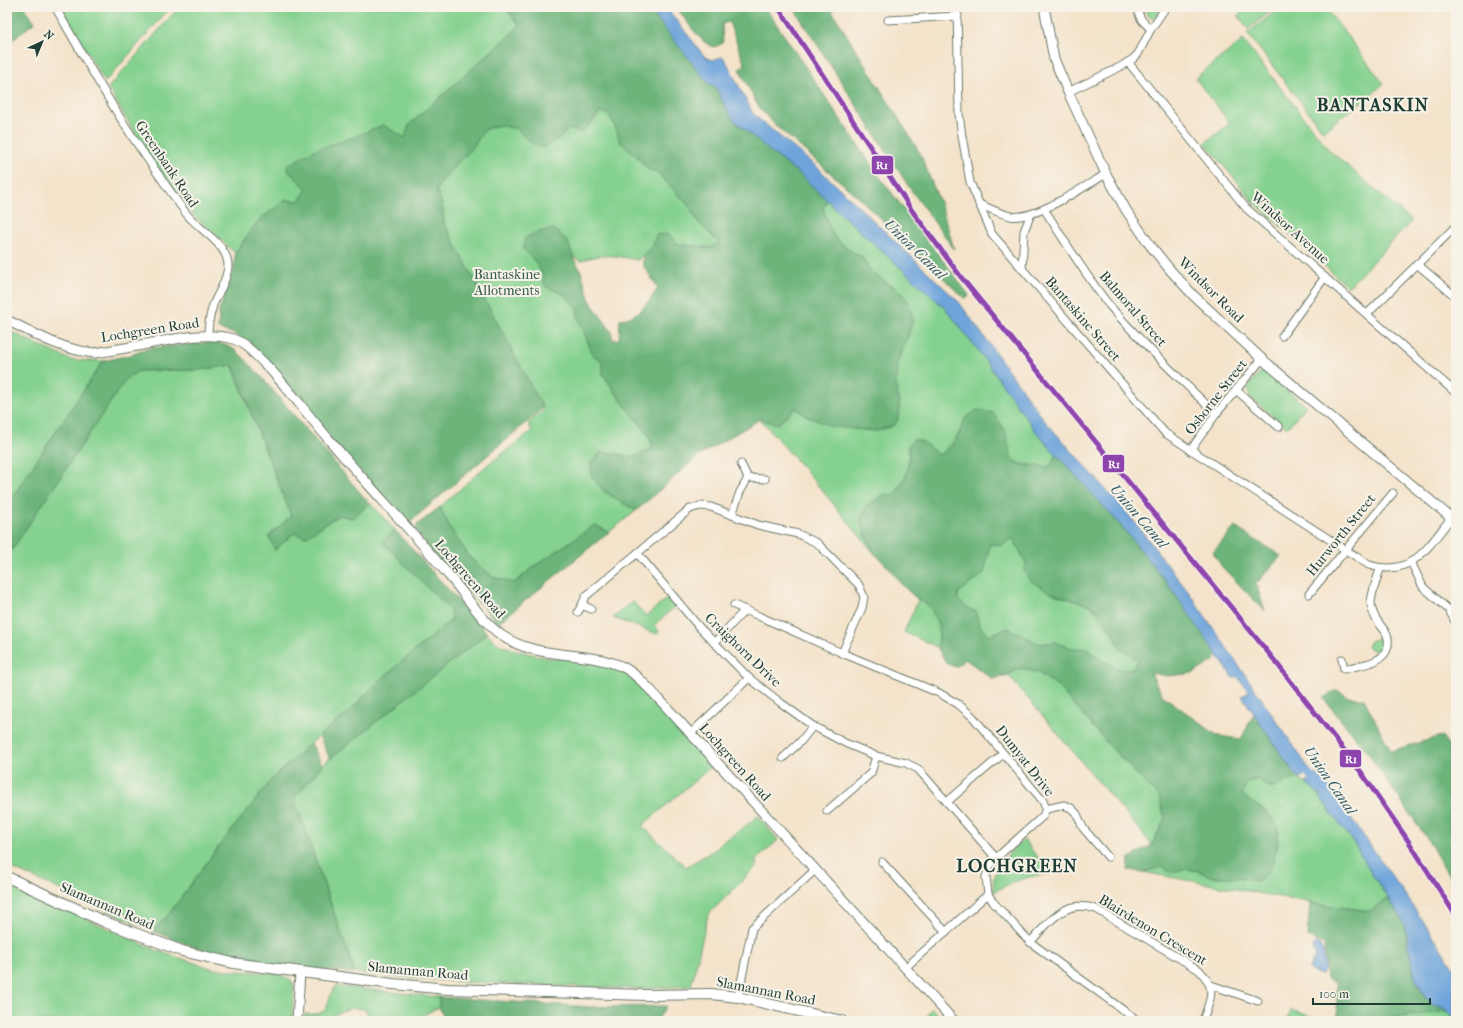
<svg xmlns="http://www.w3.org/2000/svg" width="1463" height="1028" viewBox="0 0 1463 1028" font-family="'IM FELL French Canon',serif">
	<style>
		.green { fill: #85d290; stroke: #528862 }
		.forest { fill: #6cb47a; stroke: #467857; fill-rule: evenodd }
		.water { fill: #6ea4db; stroke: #467088 }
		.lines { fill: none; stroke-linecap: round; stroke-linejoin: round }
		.canal { stroke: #6ea4db; stroke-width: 8 }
		.minor-casing { stroke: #6a7768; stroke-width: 9 }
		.tertiary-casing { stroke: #6a7768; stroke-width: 11 }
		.secondary-casing { stroke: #6a7768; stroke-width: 12 }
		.minor { stroke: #fff; stroke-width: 7 }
		.tertiary { stroke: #fff; stroke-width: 9 }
		.secondary { stroke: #fff; stroke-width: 10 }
		.rail-1-casing { stroke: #f7f3e8; stroke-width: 8 }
		.rail-1 { stroke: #8e44ad; stroke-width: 5 }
		.labels { text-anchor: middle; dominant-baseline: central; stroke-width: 4; stroke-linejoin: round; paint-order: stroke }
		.street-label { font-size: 14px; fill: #1f3d34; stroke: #f7f3e8 }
		.park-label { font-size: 14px; fill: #335b46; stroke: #f7f3e8 }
		.water-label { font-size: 15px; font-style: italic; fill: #375c66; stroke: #f7f3e8 }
		.district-label { font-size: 18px; font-weight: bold; letter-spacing: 1px; fill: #1f3d34; stroke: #f7f3e8 }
		.line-badge { stroke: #f7f3e8; stroke-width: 1.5 }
		.badge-label { font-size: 11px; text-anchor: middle; font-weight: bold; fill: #fff }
	</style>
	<rect width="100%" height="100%" fill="#f7f3e8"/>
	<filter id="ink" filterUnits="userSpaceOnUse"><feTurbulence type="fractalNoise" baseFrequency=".025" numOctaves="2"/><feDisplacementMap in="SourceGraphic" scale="8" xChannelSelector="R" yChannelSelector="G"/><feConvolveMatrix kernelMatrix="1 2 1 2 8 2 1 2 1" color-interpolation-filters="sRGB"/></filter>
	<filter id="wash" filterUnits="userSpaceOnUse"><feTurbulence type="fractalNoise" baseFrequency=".012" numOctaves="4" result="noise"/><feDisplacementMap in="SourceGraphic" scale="16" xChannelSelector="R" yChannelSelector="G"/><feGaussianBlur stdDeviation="0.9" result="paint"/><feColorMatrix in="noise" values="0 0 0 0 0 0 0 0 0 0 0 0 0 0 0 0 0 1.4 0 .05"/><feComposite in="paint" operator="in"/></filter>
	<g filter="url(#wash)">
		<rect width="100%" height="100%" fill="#f4e3ca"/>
		<g class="green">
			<path d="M61 7H171L105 82Z"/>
			<path d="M179 7H505L520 26 409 125 405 138 383 126 354 137 300 181 307 189 299 201 258 221 235 253 195 217 173 191 141 143 108 88Z"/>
			<path d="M1145 7H1163L1156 17 1153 18 1147 15Z"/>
			<path d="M1248 7H1272L1274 9 1248 29 1238 15Z"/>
			<path d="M1281 7H1325L1384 84 1323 131 1247 33Z"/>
			<path d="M1243 40 1330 151 1412 221 1348 287 1253 201 1205 143 1230 123 1195 78Z"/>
			<path d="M600 112 608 114 615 126 621 143 633 152 648 169 658 173 689 206 698 222 720 243 712 248 676 244 673 240 656 235 653 245 638 260C616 256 602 252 581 261L573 257 568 242 524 249C536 262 542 268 545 286L565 295 577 308 578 317 593 355 602 361 603 374 620 399 648 434 653 449 633 457 612 453 604 491 636 511 609 532 595 525 536 565 514 583 493 577 470 558 450 528 440 507 486 466 532 431 528 423 544 410 444 223 442 204 436 189 458 162 471 150 485 129 500 125 517 129 533 144 557 140 569 128 593 122Z"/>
			<path d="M827 200 946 309 978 350 1037 433 1056 454 1053 462 1048 467 1020 464 1012 460 1008 447 965 419C959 435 954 443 940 455L932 450 922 441 909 444 908 472 902 484 864 532 874 553 805 470 760 419 768 421 795 408C823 427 843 428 876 431L900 410 896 385 897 363 906 342 913 319 908 300 899 291 872 273 862 257 852 252 836 239 830 228 823 209Z"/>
			<path d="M7 330 71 360 103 361 7 505Z"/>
			<path d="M232 365 291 516 269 536 275 550 294 533 305 537 339 515 353 518 370 503 395 530 383 542 450 610 452 619 377 683 349 712 311 743 273 778 213 854 170 913 153 931 7 866V557L126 379 138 371 198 370Z"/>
			<path d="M1262 372 1267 373 1306 406 1287 428 1250 397 1247 390V387L1258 374Z"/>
			<path d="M1013 538 1027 565 1051 593 1092 606 1114 634 1120 649 1130 654 1138 661 1133 668 1122 670 1101 660 1088 649 1072 648 1054 642 1039 644 1009 628 989 635 980 626 976 612 966 607 957 600 958 593 987 557 990 544 1002 545Z"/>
			<path d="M669 597 676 606 654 625 659 631 657 634 613 618 632 601 646 616Z"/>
			<path d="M918 600C922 602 928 604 931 609 938 619 941 636 937 647L904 632Z"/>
			<path d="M487 633 498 644 515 650 548 658 583 660 605 664 623 671 633 678 713 765 642 826 686 867 716 849 724 841 736 833 758 816 778 840 755 861 758 865 708 915 691 986 641 989 464 982 355 973 294 798 322 765Z"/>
			<path d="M1382 637 1384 641 1380 651 1371 650 1367 646 1370 641Z"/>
			<path d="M1020 668 1036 672 1057 685 1109 745 1159 797 1165 818 1152 845 1008 675Z"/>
			<path d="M1299 778 1301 782 1306 783 1315 790 1340 825 1351 838 1370 871 1388 899 1370 911 1318 904 1143 872 1162 867 1172 873 1182 869 1200 871 1212 877H1238L1257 881 1273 862 1278 842 1277 825 1267 812 1251 802 1242 794 1247 782 1259 779 1265 785 1275 788 1286 781Z"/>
			<path d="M1024 840 1050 873C1027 877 1014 880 994 892 989 869 1009 853 1024 840Z"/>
			<path d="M7 883 158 951 214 969 278 974 291 980 294 986 292 1021H7Z"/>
			<path d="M336 986 439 997V1007L412 1021H407L403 1013 385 1021H372L365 1009 350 1008 323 1020V1021H302V1018L305 1014C335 1016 323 1003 336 986Z"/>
			<path d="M932 1008 944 1021H924Z"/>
			<path d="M1291 1010 1326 1021H1287Z"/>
			<path d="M1447 1011 1456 1021H1367Z"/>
		</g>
		<g class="forest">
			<path d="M7 7H24L35 22 7 44Z"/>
			<path d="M505 7H648L708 82 715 86 727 110 734 120 772 153 801 175 827 200 823 209 830 228 836 239 852 252 862 257 872 273 899 291 908 300 913 319 906 342 897 363 896 385 900 410 897 422 893 426 876 431 833 427 808 417 795 408 778 424 760 419 697 457 636 511 604 491 591 476V463L601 452 612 453 633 457 653 448 648 434 620 399 603 374 602 361 593 355 578 317 577 308 565 295 545 286C542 268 536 262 523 249L525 238 537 232 554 229 568 242 573 257 581 271 589 298 594 307 612 332V339L619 340 620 319C638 318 649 302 658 288L643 265V256L653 245 656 235 669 234 677 244 711 248 719 243 698 222 689 206 658 173 648 169 633 152 621 143 615 126 608 114 600 112 582 133 569 129 557 140 542 148 533 144 517 129 500 125 485 129 471 150 458 162 436 189 442 204 444 223 543 408 411 521H403L242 339 232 333 218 329 219 311 234 269 235 253 258 221 285 200 299 201 307 189 288 171 287 166 314 150 354 137 383 125 405 138 409 125 520 26Z"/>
			<path d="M676 7H765L876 172 969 295 965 299 857 196 777 127 759 108 739 69 745 65 729 22 722 24 723 43C719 45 715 48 711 46 699 41 684 17 676 7Z"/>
			<path d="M793 7H837L832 11 920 153 941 205 954 249 911 190Z"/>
			<path d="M214 342 225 345 237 351 258 373 369 503 353 518 339 515 305 537 294 533 275 550 269 536 291 516 233 365 198 370 138 371 126 379 7 557V505L103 361 130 355 150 348Z"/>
			<path d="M977 410 993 413 1005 430 1012 460 1020 464 1048 467 1053 462 1056 454C1115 516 1170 582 1217 654L1215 660 1194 673 1168 676 1151 673 1162 695 1218 736 1241 739 1254 714 1287 763 1299 778 1286 781 1275 788 1265 785 1259 779 1247 782 1242 794C1253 805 1266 810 1275 822 1283 834 1274 866 1265 876 1263 878 1260 879 1257 881L1238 877H1212L1200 871 1182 869 1172 873 1162 867 1143 872 1128 870 1129 858 1152 845 1160 830 1165 818 1159 797 1109 745 1057 685 1036 672 1020 668 1008 675 993 679 965 659 956 667 947 664 937 647 939 641V627L931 609 924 602 918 600 900 583 890 569 874 553 860 520 867 505 885 494 893 495C909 476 909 468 909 444L914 439C925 441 930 449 940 455L952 445 959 434 965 418ZM1013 538 1027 565 1023 569 1029 580 1051 593 1092 606 1114 634 1120 649 1130 654 1138 661 1133 668 1122 670 1101 660 1088 649 1072 648 1054 642 1039 644 1009 628 989 635 980 626 976 612 966 607 958 600V593L984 574 990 544 1002 545Z"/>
			<path d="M440 507 450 528 470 558 493 577 514 583 536 565 595 525 609 532 498 623 436 557 416 531 417 525Z"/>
			<path d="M1235 527 1281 556 1256 584 1265 611 1222 567 1213 552Z"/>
			<path d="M395 530 487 633 330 759 319 736 349 712 377 683 452 619 450 610 382 542Z"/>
			<path d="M1337 690 1348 697 1364 699 1391 751 1442 736 1456 756V889L1428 840 1367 752 1323 698Z"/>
			<path d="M311 743 322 765 294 799 355 973C321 969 286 967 252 962 218 955 185 945 153 931L170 913 213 854 273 778Z"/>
			<path d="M1388 899C1395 908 1403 917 1406 928 1408 934 1407 940 1408 946 1411 963 1414 982 1424 996 1430 1005 1439 1005 1447 1011L1367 1021H1338L1336 982 1327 979 1324 944 1307 937 1310 903 1370 911Z"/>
			<path d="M439 997 589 1007 666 1006 657 1021H446L439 1007Z"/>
		</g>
		<g class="water">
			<path d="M648 7H666L705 57 712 60 722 57 725 59 753 114 819 169 959 302 1045 421 1133 520 1190 594 1310 770 1302 777 1299 778 1287 763 1242 696 1249 692 1237 676 1233 678 1166 581 1118 522 1037 433 978 350 946 309 843 216 801 175 772 153 734 120 727 110 715 86 708 83Z"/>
			<path d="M1316 774 1330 788 1408 899 1456 971V1021L1447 1011 1442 1007 1433 1005 1425 997 1415 977 1408 946 1406 928 1399 914 1370 871 1351 838 1340 825 1315 790 1306 783Z"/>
			<path d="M1316 943 1319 944 1323 951 1325 970 1321 975 1312 972 1309 969 1315 956 1313 946Z"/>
		</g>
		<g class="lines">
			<path class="canal" d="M1301 765 1318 785"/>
		</g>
	</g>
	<g filter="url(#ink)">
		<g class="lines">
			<g class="minor-casing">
				<g id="minor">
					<path d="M55 7C79 48 102 90 128 130 146 158 166 185 185 212 196 228 228 244 228 265 228 279 218 293 213 305 210 315 208 324 208 335"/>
					<path d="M957 7 959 114 962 136 970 182 992 234 1165 433 1369 565C1412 578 1427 548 1451 518"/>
					<path d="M1138 7C1138 18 1143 22 1151 29"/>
					<path d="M888 20 958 16"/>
					<path d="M1128 62 1246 208 1456 393"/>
					<path d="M1068 92 1120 67 1133 59 1138 54 1151 29 1166 7"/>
					<path d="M979 204C989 208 1000 214 1011 216 1034 221 1085 186 1106 174"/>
					<path d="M1044 209C1065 241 1085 275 1109 305 1142 344 1180 378 1216 414"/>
					<path d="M1417 264 1456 297"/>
					<path d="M1022 269 1024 231 1031 214"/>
					<path d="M1367 314 1456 226"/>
					<path d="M1282 336 1325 277"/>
					<path d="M1236 390 1279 427"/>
					<path d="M1190 451 1216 414 1262 359"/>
					<path d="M741 464 748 478 765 479"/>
					<path d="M732 515 740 492 748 478"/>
					<path d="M638 554 699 627 749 678 781 703 813 726 845 743 876 756 906 763 918 769 996 858"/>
					<path d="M1411 562 1423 587 1449 610 1456 623"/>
					<path d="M1309 594 1393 493"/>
					<path d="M582 605 586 596 690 509 700 506 711 507 758 525 798 534 817 543 859 585 864 597 862 608 842 653"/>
					<path d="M734 605 842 653 939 693 958 704 973 717 1043 801 1046 809 1043 816 996 858 989 867 986 877 988 894 993 902 1030 942 1138 1021"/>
					<path d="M578 612 582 605 591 609"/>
					<path d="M714 643 745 610"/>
					<path d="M1342 659 1344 669C1359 665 1385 664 1388 646 1389 641 1388 636 1385 631 1379 623 1372 616 1371 604 1371 593 1377 580 1380 569"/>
					<path d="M690 734 749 678"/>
					<path d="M783 758 801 741 813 726"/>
					<path d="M947 802 1003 754"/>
					<path d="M1046 809 1064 805 1071 808 1077 814 1083 828 1108 857"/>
					<path d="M827 811 871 773 876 756"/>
					<path d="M882 862 946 932"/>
					<path d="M1030 942C1050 922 1064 898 1096 909L1199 970C1218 989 1210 999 1203 1021"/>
					<path d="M905 968 988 894"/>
					<path d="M1211 985 1258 1001"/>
					<path d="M738 997 752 928 815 870"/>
				</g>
			</g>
			<g class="tertiary-casing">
				<g id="tertiary">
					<path d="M1044 7 1054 59 1068 92 1106 174 1126 210 1150 245 1171 271 1194 296 1262 359 1456 522"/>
					<path d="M7 320C35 334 64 351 95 353 114 350 133 347 152 343 178 339 204 332 230 338 243 341 255 354 265 364 289 388 309 417 332 443 371 489 413 532 451 578 467 597 481 620 501 635 536 660 583 650 621 666 636 673 648 688 659 699L954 1021"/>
					<path d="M297 1021 300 972"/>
				</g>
			</g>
			<g class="secondary-casing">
				<path id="secondary" d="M7 877 105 922 182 951 233 963 393 984 448 989 647 995 711 994 738 997 842 1021"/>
			</g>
			<use href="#minor" class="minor"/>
			<use href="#tertiary" class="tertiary"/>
			<use href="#secondary" class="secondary"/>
			<g class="rail-1-casing">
				<path id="rail-1" d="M778 7 913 212 961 277 1271 656 1361 772 1409 842 1456 916"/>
			</g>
			<use href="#rail-1" class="rail-1"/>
		</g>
	</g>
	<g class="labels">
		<g class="street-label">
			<text transform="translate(167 164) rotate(56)">Greenbank Road</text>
			<text transform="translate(1290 228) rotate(42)">Windsor Avenue</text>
			<text transform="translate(1211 290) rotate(45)">Windsor Road</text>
			<text transform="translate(1133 309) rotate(49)">Balmoral Street</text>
			<text transform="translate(1083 319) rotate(49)">Bantaskine Street</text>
			<text transform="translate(150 330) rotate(-9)">Lochgreen Road</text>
			<text transform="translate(1216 397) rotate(-52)">Osborne Street</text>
			<text transform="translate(1341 535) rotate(-51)">Hurworth Street</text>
			<text transform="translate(470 579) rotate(49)">Lochgreen Road</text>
			<text transform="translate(743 650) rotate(44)">Craighorn Drive</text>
			<text transform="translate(1025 761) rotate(52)">Dumyat Drive</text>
			<text transform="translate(735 762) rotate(48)">Lochgreen Road</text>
			<text transform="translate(107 906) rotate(23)">Slamannan Road</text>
			<text transform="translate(1153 930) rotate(31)">Blairdenon Crescent</text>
			<text transform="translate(418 971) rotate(5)">Slamannan Road</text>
			<text transform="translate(766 991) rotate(11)">Slamannan Road</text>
		</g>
		<g class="park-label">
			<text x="507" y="274">Bantaskine<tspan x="507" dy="16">Allotments</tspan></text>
		</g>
		<g class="water-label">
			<text transform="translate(915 249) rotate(44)">Union Canal</text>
			<text transform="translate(1139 516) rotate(49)">Union Canal</text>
			<text transform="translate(1330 780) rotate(55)">Union Canal</text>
		</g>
		<g class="district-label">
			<text x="1373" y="105">BANTASKIN</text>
			<text x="1017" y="866">LOCHGREEN</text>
		</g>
	</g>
	<g class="line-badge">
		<rect x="871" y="155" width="23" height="20" rx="4" fill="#8e44ad"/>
		<rect x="1102" y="454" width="23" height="19" rx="4" fill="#8e44ad"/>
		<rect x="1339" y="749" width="23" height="19" rx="4" fill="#8e44ad"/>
	</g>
	<g class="badge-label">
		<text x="882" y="169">R1</text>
		<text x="1114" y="468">R1</text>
		<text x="1351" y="763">R1</text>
	</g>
	<rect width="1463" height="1028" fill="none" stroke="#f7f3e8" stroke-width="24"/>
	<g transform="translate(42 42) rotate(44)" stroke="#f7f3e8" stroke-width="3" paint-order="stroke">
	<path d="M0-3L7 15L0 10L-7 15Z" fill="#1f3d34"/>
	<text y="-6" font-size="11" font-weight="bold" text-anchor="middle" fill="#1f3d34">N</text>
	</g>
	<path d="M1313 998v6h117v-6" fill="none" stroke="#1f3d34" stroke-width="2"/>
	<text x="1319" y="998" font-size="12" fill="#1f3d34" stroke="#f7f3e8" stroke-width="3" paint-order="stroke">100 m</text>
</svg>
